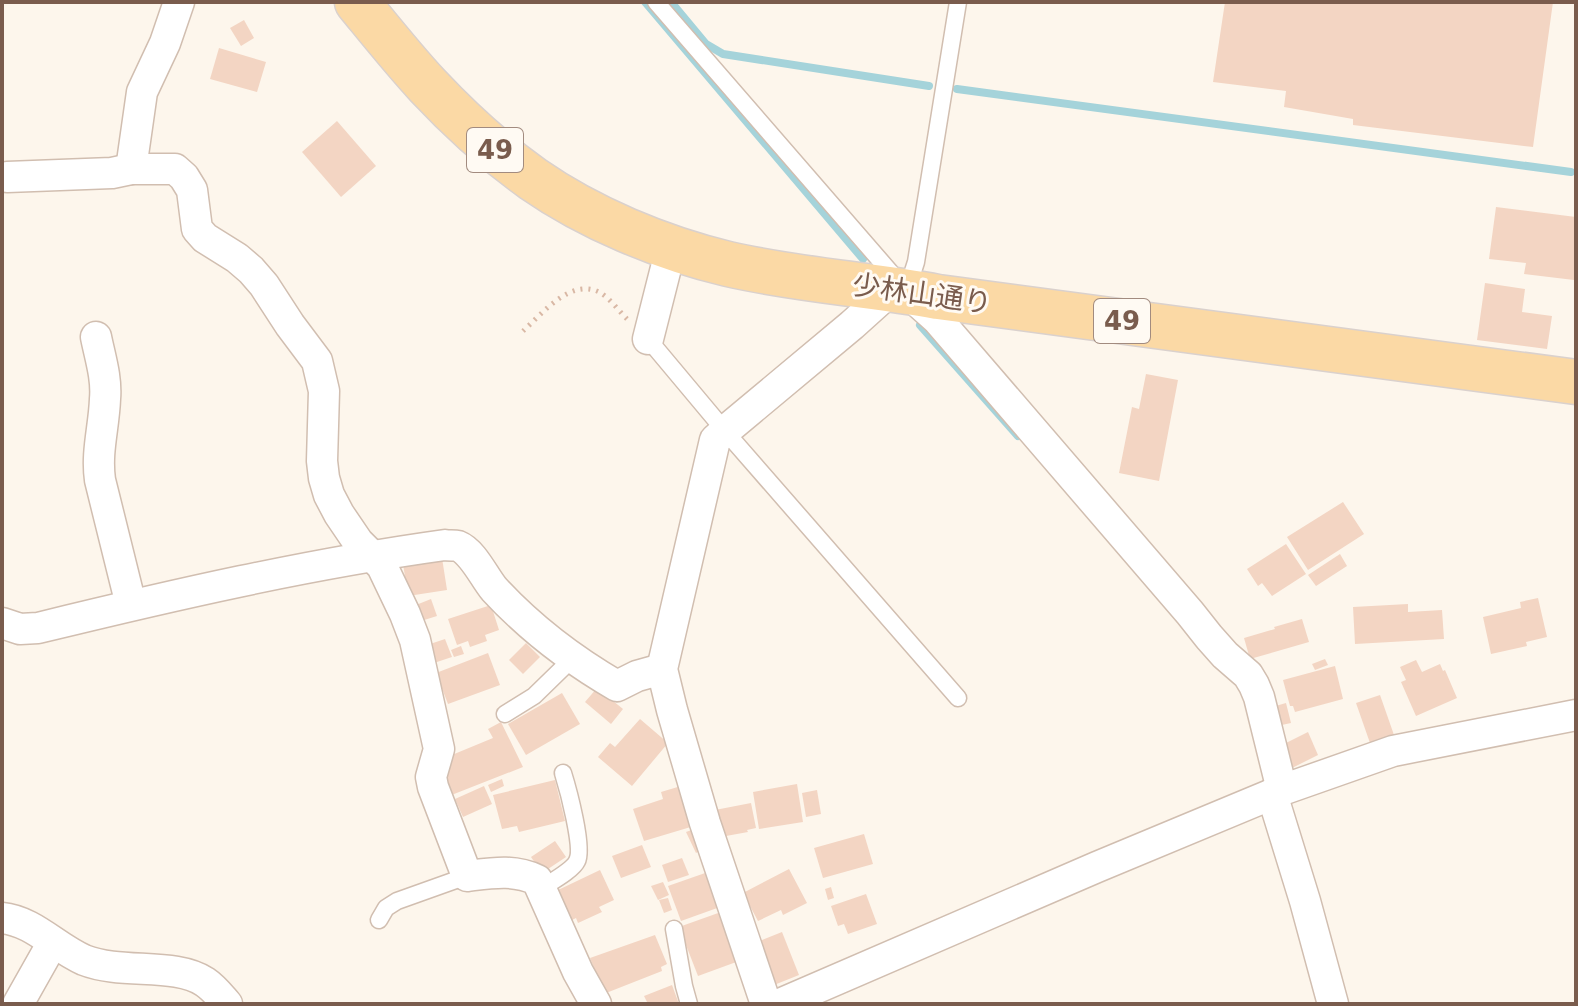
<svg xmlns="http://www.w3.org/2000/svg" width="1578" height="1006" viewBox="0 0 1578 1006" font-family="'DejaVu Sans','Noto Sans JP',sans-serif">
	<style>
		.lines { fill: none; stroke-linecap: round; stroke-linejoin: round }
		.stream { stroke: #a5d3da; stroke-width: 8 }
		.building { fill: #f3d5c3 }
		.lane-casing { stroke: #d1beb0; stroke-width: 19 }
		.street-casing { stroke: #d1beb0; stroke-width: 33 }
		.primary-casing { stroke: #dad1cd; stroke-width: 47 }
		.path { stroke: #d9b8a5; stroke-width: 5; stroke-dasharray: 2 6; stroke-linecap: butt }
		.lane { stroke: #fff; stroke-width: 16 }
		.street { stroke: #fff; stroke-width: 30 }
		.primary { stroke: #fbd9a5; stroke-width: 44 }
		.labels { text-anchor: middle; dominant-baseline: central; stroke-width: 6; stroke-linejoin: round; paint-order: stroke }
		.shield { fill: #fffaf3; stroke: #a28b7f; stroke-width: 2 }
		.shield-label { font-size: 26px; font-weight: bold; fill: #7a5c4d }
		.street-label { font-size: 28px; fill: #7a5c4d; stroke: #fffaf3 }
	</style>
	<rect width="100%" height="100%" fill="#fdf6ec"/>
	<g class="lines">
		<g class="stream">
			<path d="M645 2 863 259"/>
			<path d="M671 2 706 44 723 54 929 86"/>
			<path d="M957 89 1571 172"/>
			<path d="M920 325 1018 436"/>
		</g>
	</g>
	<g class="building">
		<path d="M1225 2H1553L1533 147 1353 125V119L1284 107 1286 91 1213 82Z"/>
		<path d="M244 20 254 38 241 46 230 28Z"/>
		<path d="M219 48 266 62 257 92 210 79Z"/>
		<path d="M337 121 376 166 341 197 302 152Z"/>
		<path d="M1496 207 1576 217V264L1574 280 1524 274 1526 263 1489 259Z"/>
		<path d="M1485 283 1525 289 1522 312 1552 316 1547 349 1477 340Z"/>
		<path d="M1146 374 1178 380 1159 481 1119 473 1132 407 1139 409Z"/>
		<path d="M1343 502 1364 534 1308 570 1287 537Z"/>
		<path d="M1286 544 1306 574 1272 596 1262 583 1258 586 1247 569Z"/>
		<path d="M1340 554 1347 566 1316 586 1308 575Z"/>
		<path d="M442 558 447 590 408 596 403 564Z"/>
		<path d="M1538 598 1547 637 1526 642 1527 646 1491 654 1483 617 1521 608 1520 602Z"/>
		<path d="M431 599 437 616 421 621 416 605Z"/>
		<path d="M1408 604V612L1442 610 1444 639 1355 644 1353 607Z"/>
		<path d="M491 605 499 630 485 635 487 641 470 647 468 641 457 645 448 619Z"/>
		<path d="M1302 619 1309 642 1250 659 1244 638 1275 629 1274 627Z"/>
		<path d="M445 639 452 657 434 663 427 645Z"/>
		<path d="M526 643 540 657 523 674 509 660Z"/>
		<path d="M461 646 464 654 454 657 451 650Z"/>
		<path d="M488 653 500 685 448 704 436 673Z"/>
		<path d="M1325 659 1328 665 1315 670 1312 664Z"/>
		<path d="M1416 660 1422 672 1440 664 1443 671 1445 670 1457 698 1416 716 1401 682 1406 680 1400 667Z"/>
		<path d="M1335 666 1343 699 1295 712 1293 706H1290L1283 680Z"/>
		<path d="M597 688 623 709 611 724 585 702Z"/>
		<path d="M562 693 580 724 526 755 508 724Z"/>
		<path d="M1380 695 1394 735 1370 743 1356 703Z"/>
		<path d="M1286 703 1291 723 1277 726 1272 707Z"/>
		<path d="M640 719 668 743 632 786 598 757 610 743 615 747Z"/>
		<path d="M501 722 523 767 449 796 444 780 447 757 493 738 488 729Z"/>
		<path d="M1308 732 1318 755 1292 768 1282 745Z"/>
		<path d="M502 779 504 786 491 792 488 785Z"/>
		<path d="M555 780 565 821 519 832 517 826 502 829 493 795Z"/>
		<path d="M797 784 803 822 759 829 753 792Z"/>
		<path d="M484 786 492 804 463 817 455 799Z"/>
		<path d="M681 786 694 826 644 841 633 809 663 799 661 792Z"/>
		<path d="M817 790 821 814 806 817 802 793Z"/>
		<path d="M751 803 756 828 747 830 748 832 726 836V833L720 834 715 810Z"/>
		<path d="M694 829 703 849 696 853 686 832Z"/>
		<path d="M864 834 873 864 823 878 814 848Z"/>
		<path d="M555 841 566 857 542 873 531 857Z"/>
		<path d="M642 845 651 867 621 878 612 856Z"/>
		<path d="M682 858 689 875 668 882 662 865Z"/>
		<path d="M789 869 807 903 783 915 781 910 758 921 743 893Z"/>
		<path d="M600 870 614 900 599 907 602 912 578 923 576 918 570 921 556 891Z"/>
		<path d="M708 872 720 907 681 921 668 886Z"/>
		<path d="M663 882 669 895 658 900 651 886Z"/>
		<path d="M831 887 834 898 828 900 825 889Z"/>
		<path d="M866 894 877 924 848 934 844 924 838 926 831 906Z"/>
		<path d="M668 898 672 910 664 913 659 900Z"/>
		<path d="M721 912 739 961 698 976 679 927Z"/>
		<path d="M782 932 799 975 774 985 757 942Z"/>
		<path d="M655 935 667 964 661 967 662 971 601 995 597 975 590 958Z"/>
		<path d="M672 985 679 1004H648L644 996Z"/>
	</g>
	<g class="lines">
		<g class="lane-casing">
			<g id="lane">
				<path d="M656 2 898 281"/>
				<path d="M907 290 916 262 958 2"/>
				<path d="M648 339 725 431 958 698"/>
				<path d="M505 714 534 696 573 658"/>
				<path d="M542 888C551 882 573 870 577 861 584 848 568 789 563 773"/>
				<path d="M379 920 386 908 397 901 467 876"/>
				<path d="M674 929 684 986 689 1004"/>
			</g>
		</g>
		<g class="street-casing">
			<g id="street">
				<path d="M131 169 142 92 165 43 179 2"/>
				<path d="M7 177 112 173 131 169H175L184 177 192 190 197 229 205 238 237 258 251 270 264 285 290 325 317 361 324 391 322 461 324 478 329 495 339 514 358 542 382 566 405 614 415 640 439 749 431 777 433 787 467 876C492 873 514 869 537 880L578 972 596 1004"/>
				<path d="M908 293 937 319 1190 613 1209 637 1225 655 1248 675 1254 685 1259 697 1282 790"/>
				<path d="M96 337C100 357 107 378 105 399 104 427 96 452 100 480L131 605"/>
				<path d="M648 339 671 248"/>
				<path d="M2 623 20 629 38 628C173 595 308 564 445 545 449 546 454 545 458 546 473 552 484 577 494 589 530 628 572 660 617 686L637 676 662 669"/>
				<path d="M1272 794 1305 901 1333 1004"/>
				<path d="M2 918C33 921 56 948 84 960 122 975 175 962 205 982 214 988 220 996 227 1004"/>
				<path d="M18 1004 53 942"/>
				<path d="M766 1004 705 823 672 710 662 669 715 440 725 431 852 325 892 289"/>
				<path d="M780 1004 1097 867 1282 790 1393 751 1576 715"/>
			</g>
		</g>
		<g class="primary-casing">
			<path id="primary" d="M357 2C380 30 403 59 428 86 459 119 495 152 533 179 589 218 661 248 728 264 797 280 868 284 938 297L1576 382"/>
		</g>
		<path class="path" d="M523 331C542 314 570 278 599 292 609 297 619 311 627 319"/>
		<use href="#lane" class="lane"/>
		<use href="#street" class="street"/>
		<use href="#primary" class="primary"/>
	</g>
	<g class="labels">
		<g class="shield">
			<rect x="467" y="128" width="56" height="44" rx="6"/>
			<rect x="1094" y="299" width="56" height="44" rx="6"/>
		</g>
		<g class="shield-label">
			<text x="495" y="150">49</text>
			<text x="1122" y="321">49</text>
		</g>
		<g class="street-label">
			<text transform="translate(922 294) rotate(8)">少林山通り</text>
		</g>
	</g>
	<rect width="1578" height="1006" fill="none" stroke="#7a5c4d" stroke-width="8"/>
</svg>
